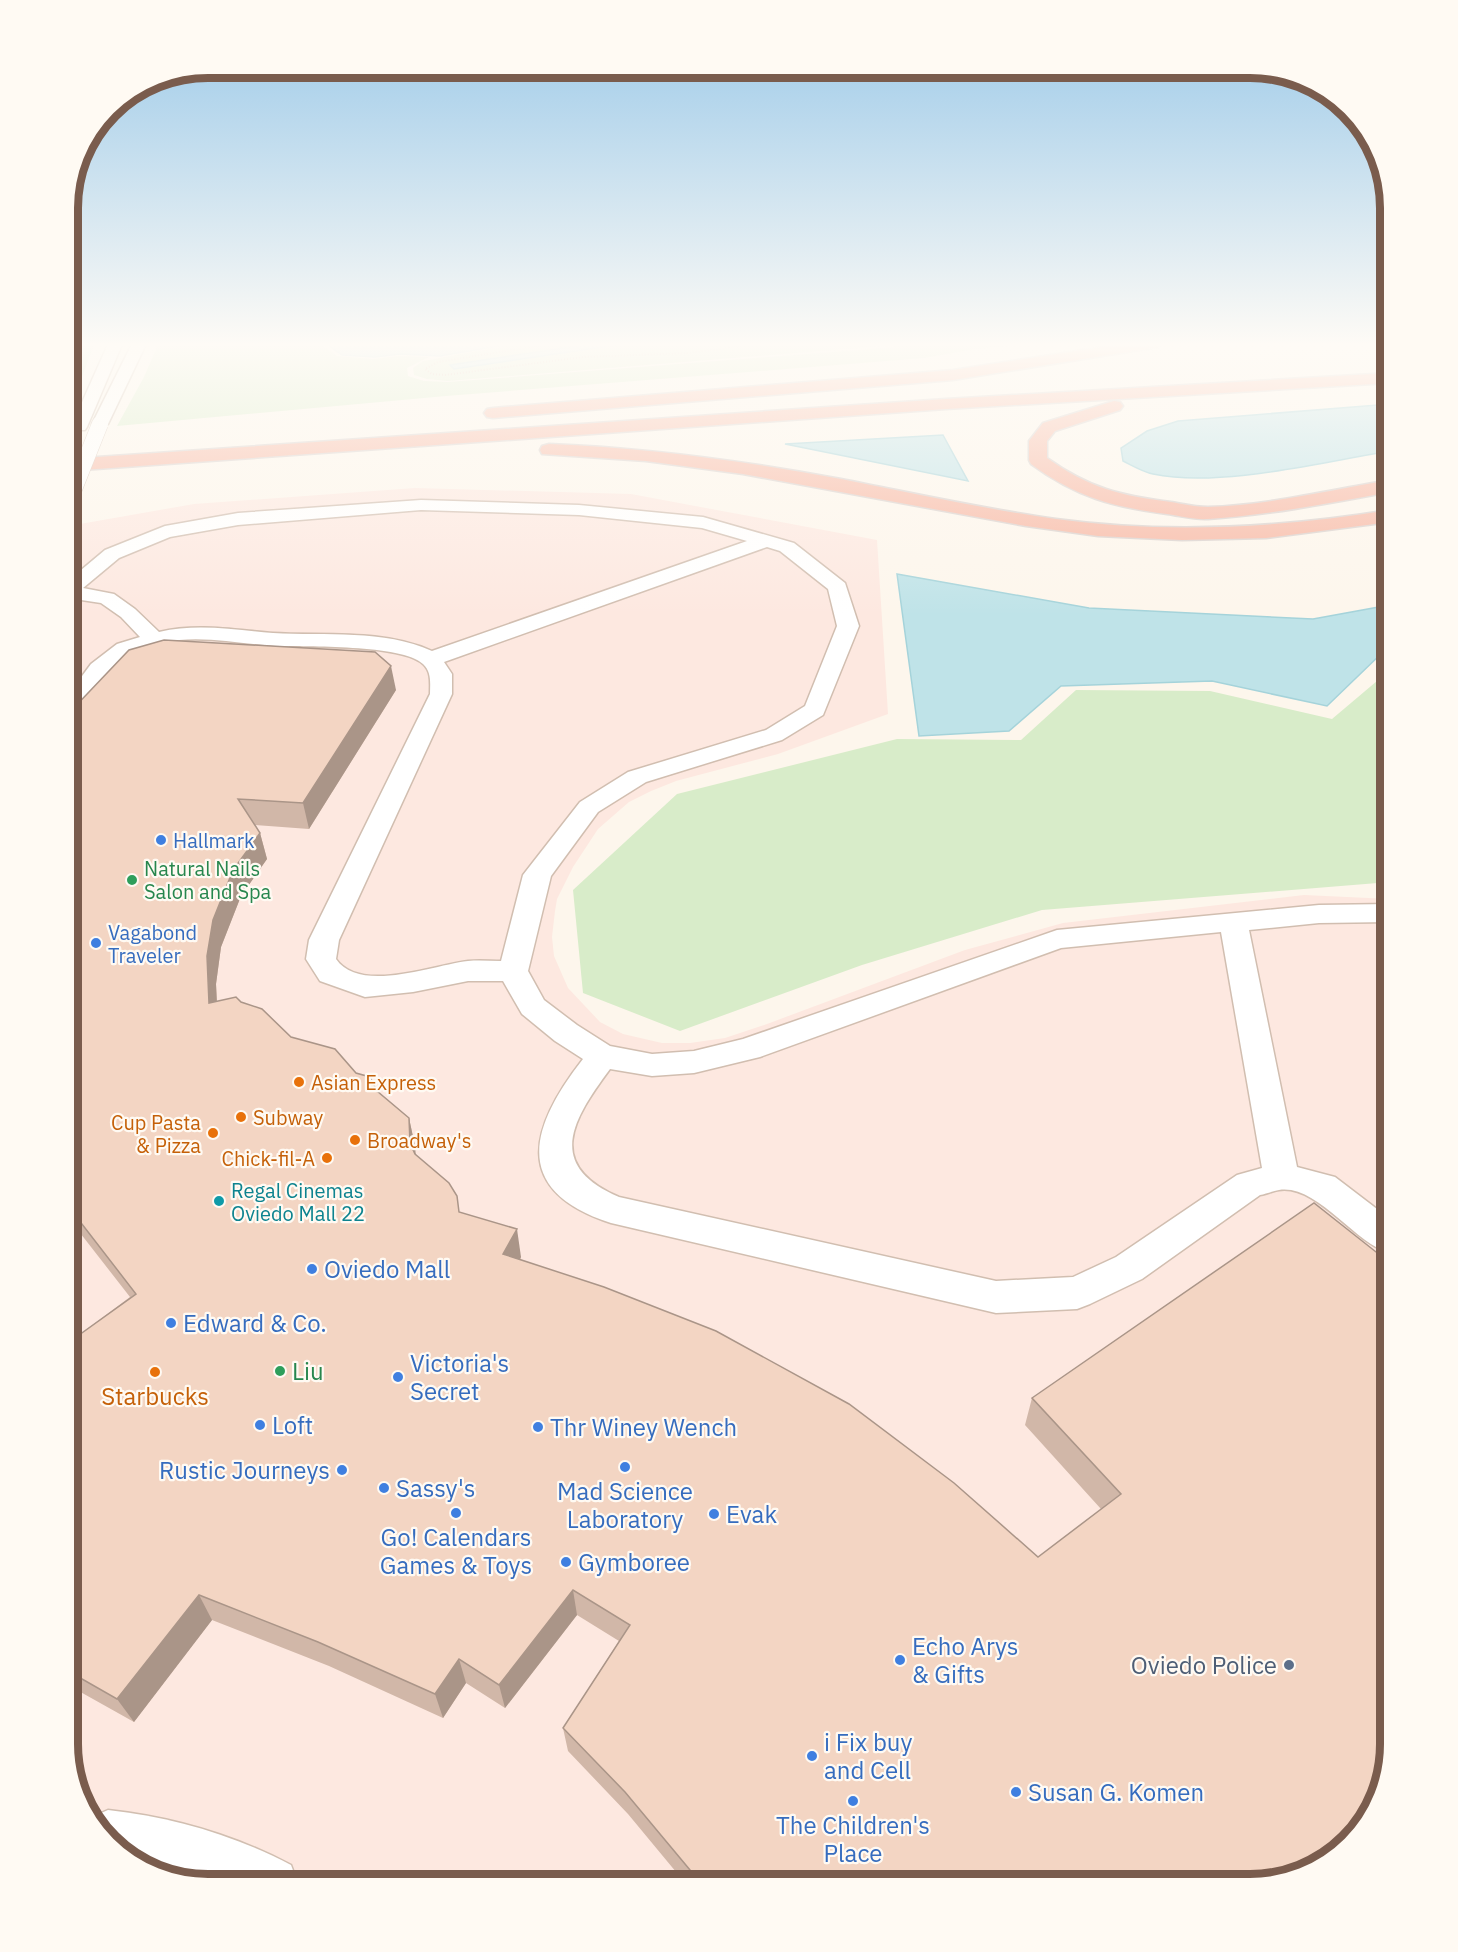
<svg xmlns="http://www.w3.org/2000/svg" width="1458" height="1952" viewBox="0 0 1458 1952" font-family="'IBM Plex Sans',sans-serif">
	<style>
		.commercial { fill: #fde8e0 }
		.green { fill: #d8ecc9 }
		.water { fill: #bfe3e8; stroke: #a5d3da; stroke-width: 1.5 }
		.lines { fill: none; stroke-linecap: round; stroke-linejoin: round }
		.minor-casing { stroke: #d1beb0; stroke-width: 3 }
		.highway-casing { stroke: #dad1cd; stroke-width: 3 }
		.path { stroke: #d9b8a5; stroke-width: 2; stroke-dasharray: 1 2; stroke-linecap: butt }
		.minor { fill: #fff; fill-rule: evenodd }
		.highway { fill: #f7b7a3; fill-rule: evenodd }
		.minor-bridge-casing { stroke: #d1beb0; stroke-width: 17; stroke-linecap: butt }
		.minor-bridge { stroke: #fff; stroke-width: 16 }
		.wall { fill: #d1b7a8 }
		.shaded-wall { fill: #aa9588 }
		.building { fill: #f3d5c3; stroke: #aa9588; stroke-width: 1.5 }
		.shop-dot { fill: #3f7fe0; stroke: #fffaf3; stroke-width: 2 }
		.leisure-dot { fill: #2e9e5b; stroke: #fffaf3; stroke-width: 2 }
		.food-dot { fill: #e8710a; stroke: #fffaf3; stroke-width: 2 }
		.culture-dot { fill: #0f9aa8; stroke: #fffaf3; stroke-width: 2 }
		.service-dot { fill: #5c6f8a; stroke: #fffaf3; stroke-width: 2 }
		.labels { text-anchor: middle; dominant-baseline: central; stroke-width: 4.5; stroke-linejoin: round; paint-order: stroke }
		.shop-label { font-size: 20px; fill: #366cbe; stroke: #fffaf3; text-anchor: start }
		.leisure-label { font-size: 20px; fill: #27864d; stroke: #fffaf3; text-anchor: start }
		.food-label { font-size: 20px; fill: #c56008; stroke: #fffaf3; text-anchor: start }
		.culture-label { font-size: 20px; fill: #0d838f; stroke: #fffaf3; text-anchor: start }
		.near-shop-label { font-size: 24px; fill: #366cbe; stroke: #fffaf3; text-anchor: start }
		.near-leisure-label { font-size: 24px; fill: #27864d; stroke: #fffaf3; text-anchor: start }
		.near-food-label { font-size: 24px; fill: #c56008; stroke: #fffaf3 }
		.near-service-label { font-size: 24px; fill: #4e5e75; stroke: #fffaf3; text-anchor: end }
		.rim { fill: none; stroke: #7a5c4d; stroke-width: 8 }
	</style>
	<rect width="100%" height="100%" fill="#fdf6ec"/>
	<path class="commercial" d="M415 488 631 494 877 540 888 714 778 754 676 781 651 791 629 802 598 829 573 867 557 899 555 911 552 937 554 956 568 988 600 1022 623 1034 662 1043H690L725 1038 767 1024 965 950 1063 923 1304 895 1390 899V1744L1371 1814 1320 1865 1250 1884H199L138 1865 87 1814 68 1744V543L80 524 194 504Z"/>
	<g class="green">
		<path d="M68 342H95L68 414Z"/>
		<path d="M159 342H318L337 356 373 359 399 356 429 357 407 368 408 376 424 381 448 382 884 348 925 342H1055L975 349 924 358 446 396 117 426 144 377Z"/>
		<path d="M526 342H914L883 346 448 381 427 379 414 375 413 368 423 361Z"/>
		<path d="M1390 670V882L1042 910 862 965 680 1031 583 993 573 890 677 794 897 739 1021 740 1076 690 1210 691 1332 719Z"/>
	</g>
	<g class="water">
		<path d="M324 342H515V343L440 356 400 354 375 357 342 355Z"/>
		<path d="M604 342H695L623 344 454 369 450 365Z"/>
		<path d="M1390 404V451C1322 462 1220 488 1153 474 1143 472 1133 466 1123 461L1121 448 1147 431 1178 421Z"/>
		<path d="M943 435 968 481 785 444Z"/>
		<path d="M897 574 1089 608 1313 619 1390 605V652H1383L1327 706 1212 681 1061 686 1009 731 919 736Z"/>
	</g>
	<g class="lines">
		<g class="minor-casing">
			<g id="minor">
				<path d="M109 342H123L87 427 85 430H73L71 427Z"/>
				<path d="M133 342H147L108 424 100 429 94 427 92 424Z"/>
				<path d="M421 500 579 505 703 517 794 543 845 583 859 626 823 715 782 740 646 782 598 812 551 876 528 971 544 1000 577 1025 610 1046 652 1054 694 1051 743 1039 1057 930 1319 905 1390 904V922L1319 923 1249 930 1297 1167 1335 1177 1390 1219V1253C1355 1244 1317 1184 1279 1190 1273 1191 1266 1194 1260 1195L1142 1279 1090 1304 1077 1309 996 1313 611 1223C510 1190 530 1127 583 1059L555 1041 522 1014 503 981H468L413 992 365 997 320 981 306 959 309 940 430 694C430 684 432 672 423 664 402 644 306 647 275 646 243 644 212 637 179 640 165 642 149 647 135 653 109 664 92 693 76 715L68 717V695L91 664 117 644 140 637 121 617 101 603 68 598V581L105 550 165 526 238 513ZM421 510 579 515 702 528 747 541 432 651C384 629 325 636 273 633 234 630 198 623 159 632L135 609 114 594 83 588 119 558 170 537 238 525ZM767 547 780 551 828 589 837 626 805 706 766 730 628 772 580 802 523 875 501 961C490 961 479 960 468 961 433 965 360 994 336 959L339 940 452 694V674L444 662ZM1221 932 1262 1168 1237 1175 1116 1257 1073 1277 996 1281 619 1197C544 1165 573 1119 610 1069L652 1076 694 1073 760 1057 1061 948Z"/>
				<path d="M108 1810C172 1817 234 1835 291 1865L298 1884H213L138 1865 90 1818Z"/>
			</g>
		</g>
		<g class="highway-casing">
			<g id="highway">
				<path d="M1135 342H1166L1158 347 953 380 493 418 487 417 484 413 487 409 493 408 953 370Z"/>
				<path d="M1390 373V383L946 409 68 471V459L946 399Z"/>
				<path d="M1114 401 1120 402 1123 406 1120 410 1055 431 1047 441V458C1089 488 1121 496 1171 502 1183 504 1196 507 1208 507 1269 505 1330 490 1390 480V492C1331 503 1269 515 1208 519 1195 520 1181 516 1167 514 1113 507 1076 497 1031 464L1029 460V441L1043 423Z"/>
				<path d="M549 444C648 448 744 461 841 479 913 493 984 509 1056 519 1167 534 1279 528 1390 510V522L1266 538 1182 540 1098 536 1026 526 743 474 646 461 542 454 540 450 542 446Z"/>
			</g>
		</g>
		<path class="path" d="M562 342 438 362 425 369 432 374 445 375 583 357 688 353 763 343 844 342"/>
		<use href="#minor" class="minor"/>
		<use href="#highway" class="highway"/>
		<g class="minor-bridge-casing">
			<path id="minor-bridge" d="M68 504 100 424"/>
		</g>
		<use href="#minor-bridge" class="minor-bridge"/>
	</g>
	<path class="wall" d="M396 690 309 829 255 825 260 833 267 859 241 896 221 947 216 984 217 1001 241 1002 291 1037 356 1073 409 1118 415 1146V1154L460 1213 521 1257 520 1260 1038 1557 1101 1509 1025 1425 1032 1398 1314 1203 1250 1884H686L628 1814 568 1751 563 1728 619 1641 577 1615 505 1708 466 1683 443 1718 329 1666 212 1620 134 1722 68 1685V1321L79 1335 130 1297 70 1220 68 1221V714Z"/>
	<g class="shaded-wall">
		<path d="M391 666 396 690 309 829 303 803Z"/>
		<path d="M260 833 267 859 241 896 221 947 216 984 218 1030 209 1003 207 956 213 920 233 870Z"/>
		<path d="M409 1118 415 1146 417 1170 410 1143Z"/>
		<path d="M517 1229 521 1257 508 1282 503 1254Z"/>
		<path d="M573 1590 577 1615 505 1708 499 1685Z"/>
		<path d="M199 1595 212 1620 134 1722 117 1699Z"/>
		<path d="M459 1659 466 1683 443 1718 435 1694Z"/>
	</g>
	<path class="building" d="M164 640 375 652 391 666 303 803 238 799 260 833 233 870 213 920 207 956 209 1003 236 997 241 1002 262 1009 291 1037 335 1049 356 1073 370 1077 377 1091 409 1118 410 1143 415 1154 449 1183 457 1196 459 1212 517 1229 503 1254 604 1287 716 1331 849 1404 954 1483 1038 1557 1121 1494 1032 1398 1314 1203 1390 1263V1744L1371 1814 1320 1865 1250 1884H699L690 1870 625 1792 563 1728 630 1625 573 1590 499 1685 459 1659 435 1694 318 1642 199 1595 117 1699 68 1671V1321L79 1335 136 1294 68 1206V714L129 650Z"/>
	<linearGradient id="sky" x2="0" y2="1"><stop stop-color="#97c7e8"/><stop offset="0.56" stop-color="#fefbf6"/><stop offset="1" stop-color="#fefbf6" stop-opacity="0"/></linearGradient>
	<rect width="1458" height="615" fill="url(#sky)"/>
	<g class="shop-dot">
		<circle cx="161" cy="840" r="6"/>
		<circle cx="96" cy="943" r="6"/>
		<circle cx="312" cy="1269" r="6"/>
		<circle cx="171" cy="1323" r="6"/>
		<circle cx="398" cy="1377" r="6"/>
		<circle cx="260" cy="1425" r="6"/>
		<circle cx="538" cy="1427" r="6"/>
		<circle cx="625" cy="1467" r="6"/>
		<circle cx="342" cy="1470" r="6"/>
		<circle cx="384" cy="1488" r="6"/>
		<circle cx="456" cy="1513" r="6"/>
		<circle cx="714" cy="1514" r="6"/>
		<circle cx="566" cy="1562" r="6"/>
		<circle cx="900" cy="1660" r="6"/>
		<circle cx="812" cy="1756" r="6"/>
		<circle cx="1016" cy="1792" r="6"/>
		<circle cx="853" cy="1801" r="6"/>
	</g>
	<g class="leisure-dot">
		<circle cx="132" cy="880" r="6"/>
		<circle cx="280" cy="1371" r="6"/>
	</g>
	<g class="food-dot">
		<circle cx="299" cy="1082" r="6"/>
		<circle cx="241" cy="1117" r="6"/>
		<circle cx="213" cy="1133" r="6"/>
		<circle cx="355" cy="1140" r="6"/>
		<circle cx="327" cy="1158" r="6"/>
		<circle cx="155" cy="1372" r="6"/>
	</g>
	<circle class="culture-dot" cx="219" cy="1201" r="6"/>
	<circle class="service-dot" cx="1289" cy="1665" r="6"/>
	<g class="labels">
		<g class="shop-label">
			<text x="173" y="840">Hallmark</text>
			<text x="108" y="932">Vagabond<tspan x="108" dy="23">Traveler</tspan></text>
		</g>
		<g class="leisure-label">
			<text x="144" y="868">Natural Nails<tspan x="144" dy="23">Salon and Spa</tspan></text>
		</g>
		<g class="food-label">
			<text x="311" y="1082">Asian Express</text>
			<text x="253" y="1117">Subway</text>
			<text x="201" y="1122" text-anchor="end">Cup Pasta<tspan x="201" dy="23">&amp; Pizza</tspan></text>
			<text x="367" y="1140">Broadway's</text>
			<text x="315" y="1158" text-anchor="end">Chick-fil-A</text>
		</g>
		<g class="culture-label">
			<text x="231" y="1190">Regal Cinemas<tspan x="231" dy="23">Oviedo Mall 22</tspan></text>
		</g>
		<g class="near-shop-label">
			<text x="324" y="1269">Oviedo Mall</text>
			<text x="183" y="1323">Edward &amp; Co.</text>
			<text x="410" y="1363">Victoria's<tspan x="410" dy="28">Secret</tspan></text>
			<text x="272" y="1425">Loft</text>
			<text x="550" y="1427">Thr Winey Wench</text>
			<text x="330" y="1470" text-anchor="end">Rustic Journeys</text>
			<text x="396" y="1488">Sassy's</text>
			<text x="625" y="1491" text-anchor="middle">Mad Science<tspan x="625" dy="28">Laboratory</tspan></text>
			<text x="726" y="1514">Evak</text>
			<text x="456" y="1537" text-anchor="middle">Go! Calendars<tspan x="456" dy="28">Games &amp; Toys</tspan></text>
			<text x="578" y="1562">Gymboree</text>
			<text x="912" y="1646">Echo Arys<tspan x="912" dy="28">&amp; Gifts</tspan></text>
			<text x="824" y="1742">i Fix buy<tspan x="824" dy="28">and Cell</tspan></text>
			<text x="1028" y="1792">Susan G. Komen</text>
			<text x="853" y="1825" text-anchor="middle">The Children's<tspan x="853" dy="28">Place</tspan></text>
		</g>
		<g class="near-leisure-label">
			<text x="292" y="1371">Liu</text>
		</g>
		<g class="near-food-label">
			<text x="155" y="1396">Starbucks</text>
		</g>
		<g class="near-service-label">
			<text x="1277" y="1665">Oviedo Police</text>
		</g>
	</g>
	<path d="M0 0H1458V1952H0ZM208 78H1250A130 130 0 0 1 1380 208V1744A130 130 0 0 1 1250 1874H208A130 130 0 0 1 78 1744V208A130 130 0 0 1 208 78Z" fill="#fffaf3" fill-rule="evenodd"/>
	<path class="rim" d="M208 78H1250A130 130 0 0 1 1380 208V1744A130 130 0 0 1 1250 1874H208A130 130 0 0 1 78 1744V208A130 130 0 0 1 208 78Z"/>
</svg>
